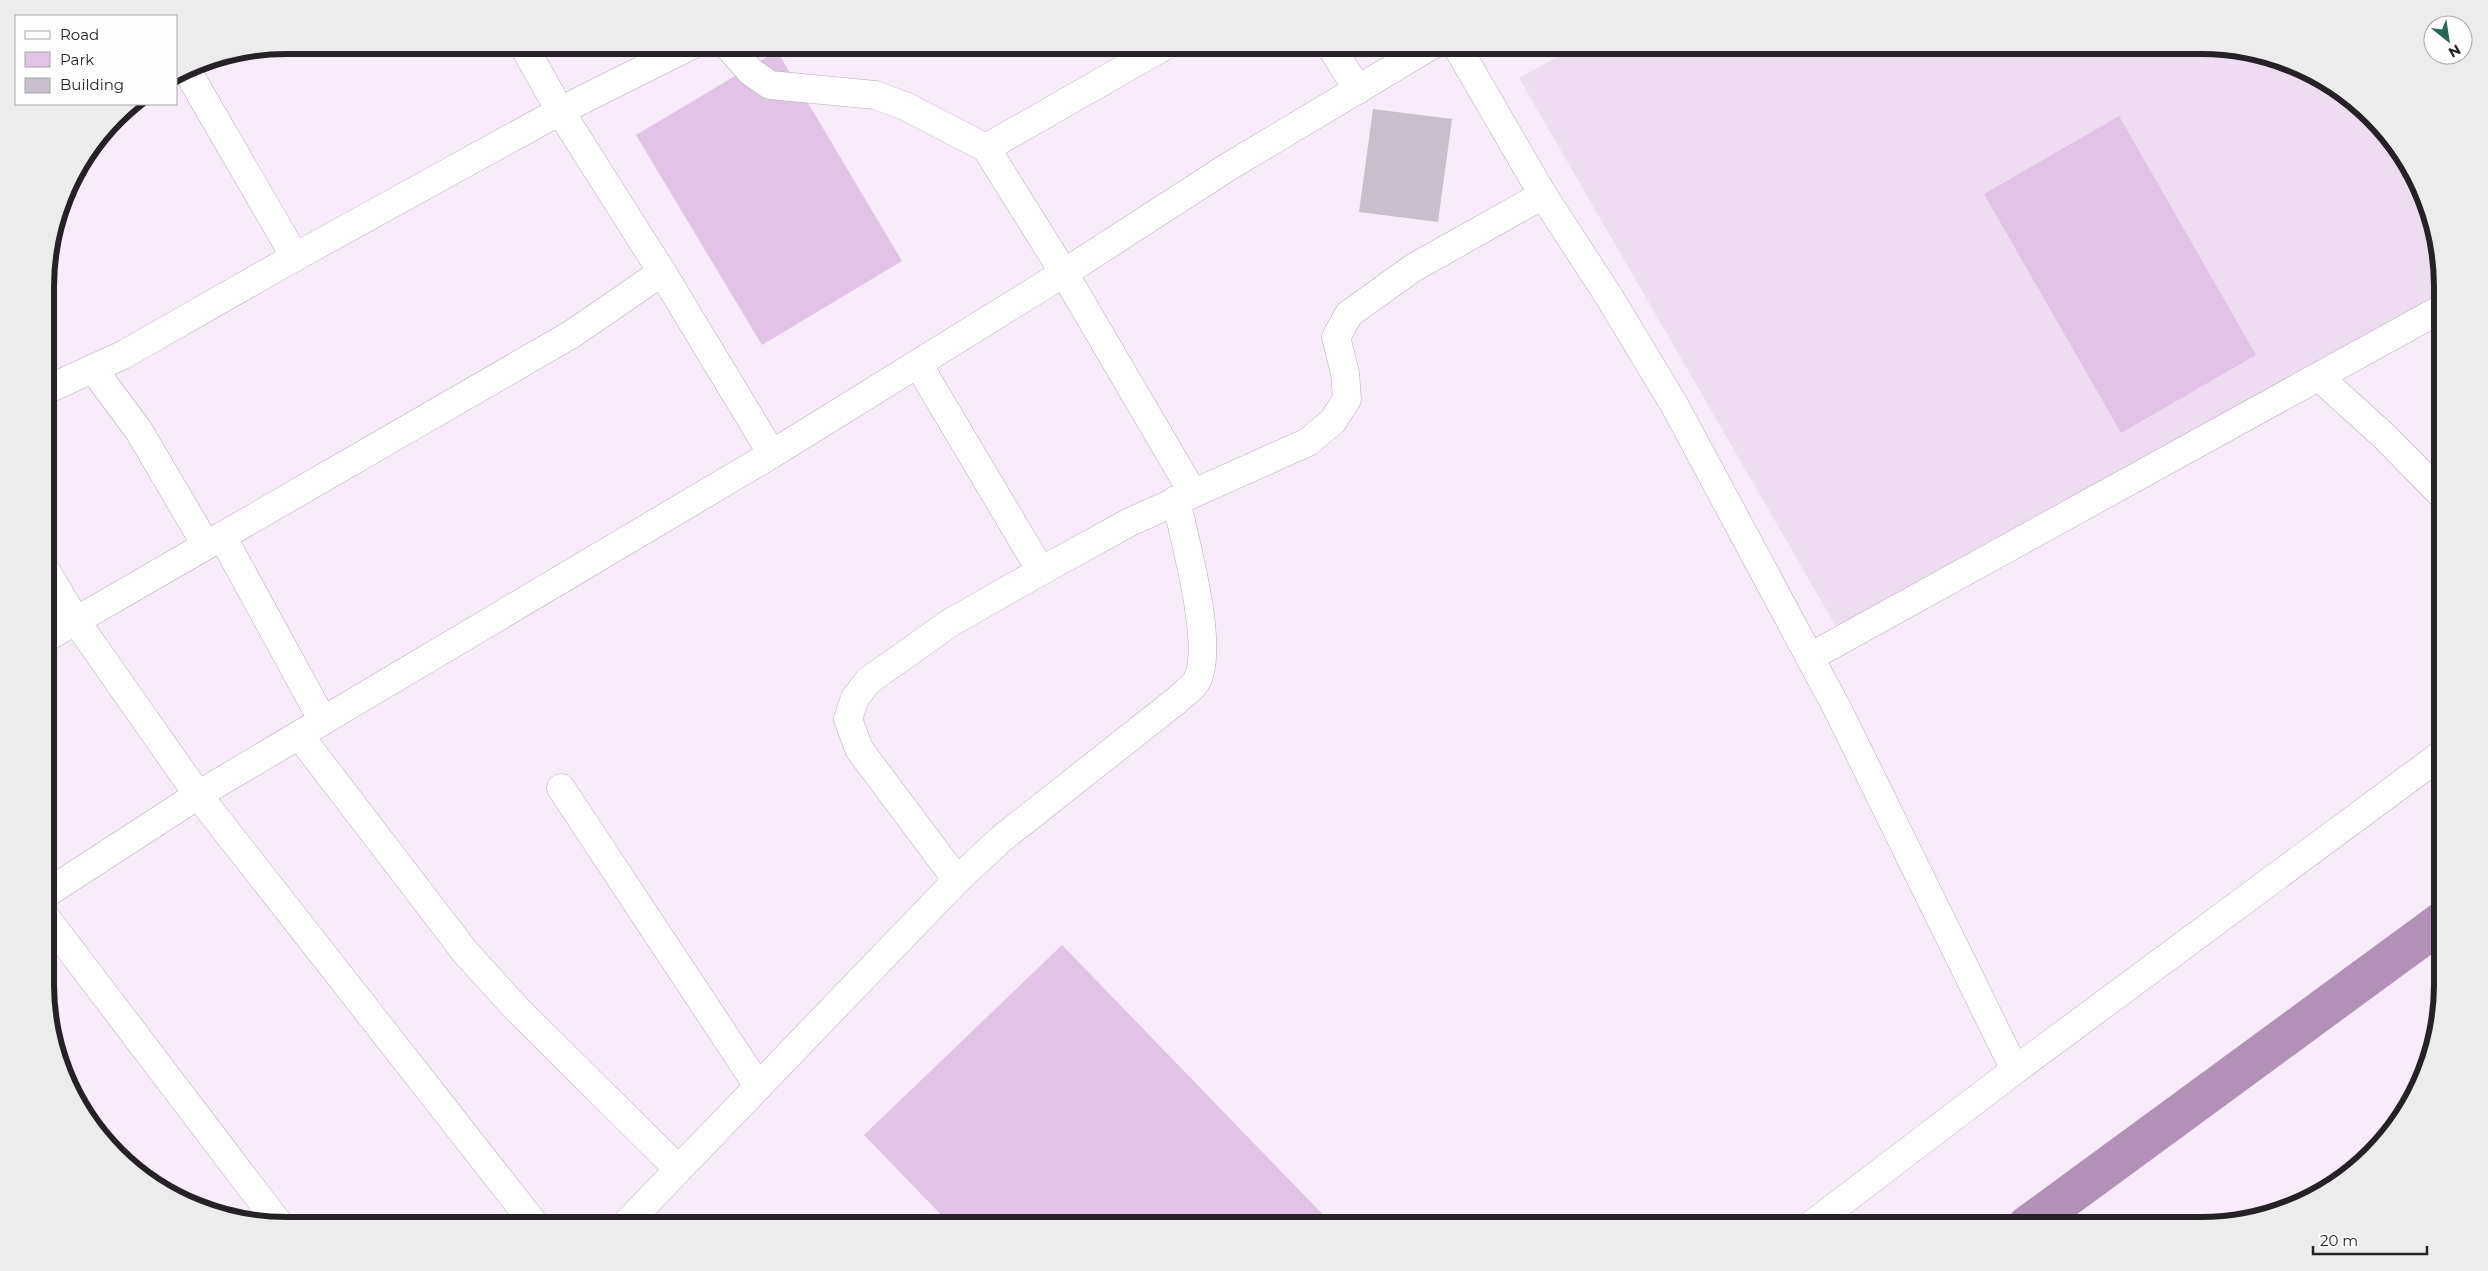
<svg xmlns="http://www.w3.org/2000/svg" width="2488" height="1271" viewBox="0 0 2488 1271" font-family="Montserrat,sans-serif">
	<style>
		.built { fill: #eeddf1 }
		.green { fill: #e0c3e5 }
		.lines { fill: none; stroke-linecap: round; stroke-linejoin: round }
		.canal { stroke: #b191b6; stroke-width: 40 }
		.building { fill: #c9becb }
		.minor-casing { stroke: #b6abb8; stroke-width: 29 }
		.minor { stroke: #fff; stroke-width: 28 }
		.rim { fill: none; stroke: #252126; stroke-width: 6 }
	</style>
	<rect width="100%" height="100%" fill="#f8ecfa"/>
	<path class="built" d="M1579 45H2202L2308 70 2361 105 2393 140 2425 194 2441 255V299L1845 642 1519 78Z"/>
	<g class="green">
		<path d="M777 51 902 261 762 345 636 135Z"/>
		<path d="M2119 116 2256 355 2121 433 1984 194Z"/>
		<path d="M1062 945 1334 1226H952L864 1135Z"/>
	</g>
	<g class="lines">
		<path class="canal" d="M2027 1226 2443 921"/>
	</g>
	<path class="building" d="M1373 109 1452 119 1438 222 1359 212Z"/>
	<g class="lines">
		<g class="minor-casing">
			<g id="minor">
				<path d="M523 45 560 111 662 272 772 454"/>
				<path d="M727 45 751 72 770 85 875 95 905 106 986 148 1064 273 1193 493"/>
				<path d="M1330 45 1358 90"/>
				<path d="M1456 45 1543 195 1608 295 1675 406 1837 708 2015 1070"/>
				<path d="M186 69 295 257"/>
				<path d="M986 148 1166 45"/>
				<path d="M918 364 1041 571"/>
				<path d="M93 369 139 431 206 545"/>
				<path d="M2319 377 2384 436 2442 495"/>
				<path d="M46 390 123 355 295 257 560 111 692 45"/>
				<path d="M222 536 323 721"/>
				<path d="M46 571 76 621 198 795 536 1226"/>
				<path d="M46 638 572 334 662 272"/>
				<path d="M1810 657 2441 309"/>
				<path d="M299 735 466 953 516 1008 677 1168"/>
				<path d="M561 788 758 1086"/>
				<path d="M957 880 859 749 848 719 855 698 868 681 950 623 1041 571 1130 522 1308 442 1333 421 1347 399 1345 373 1336 337 1349 314 1413 268 1543 195"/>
				<path d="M47 893 198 795 772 454 1064 273 1228 167 1432 45"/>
				<path d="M47 919 279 1224"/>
				<path d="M624 1226 957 880 1001 839 1176 701C1182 695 1191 689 1196 682 1216 649 1184 538 1176 500"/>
				<path d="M1810 1226 2015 1070 2442 754"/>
			</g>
		</g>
		<use href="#minor" class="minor"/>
	</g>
	<path d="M0 0H2488V1271H0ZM287 54H2201A233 233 0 0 1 2434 287V984A233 233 0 0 1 2201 1217H287A233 233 0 0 1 54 984V287A233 233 0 0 1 287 54Z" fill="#edeced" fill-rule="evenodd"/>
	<path class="rim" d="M287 54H2201A233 233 0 0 1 2434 287V984A233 233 0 0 1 2201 1217H287A233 233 0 0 1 54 984V287A233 233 0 0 1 287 54Z"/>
	<rect x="15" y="15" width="162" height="90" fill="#fefefe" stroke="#a7a6a8"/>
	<rect x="25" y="31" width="25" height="8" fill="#ffffff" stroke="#a7a6a8"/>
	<text x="60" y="40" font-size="15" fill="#252126">Road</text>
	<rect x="25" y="52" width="25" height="15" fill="#e0c3e5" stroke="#a7a6a8"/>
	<text x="60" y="65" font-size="15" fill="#252126">Park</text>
	<rect x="25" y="78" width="25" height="15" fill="#c9becb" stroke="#a7a6a8"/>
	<text x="60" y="90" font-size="15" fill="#252126">Building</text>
	<g transform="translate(2448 40) rotate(150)"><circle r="24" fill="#fefefe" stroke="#a7a6a8"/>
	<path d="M0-4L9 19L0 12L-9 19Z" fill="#256654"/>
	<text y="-8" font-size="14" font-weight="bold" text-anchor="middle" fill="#252126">N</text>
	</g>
	<path d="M2313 1246v8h114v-8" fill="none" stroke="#252126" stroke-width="2.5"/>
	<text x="2320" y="1246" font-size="15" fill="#252126" stroke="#fefefe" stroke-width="4" paint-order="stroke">20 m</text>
</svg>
